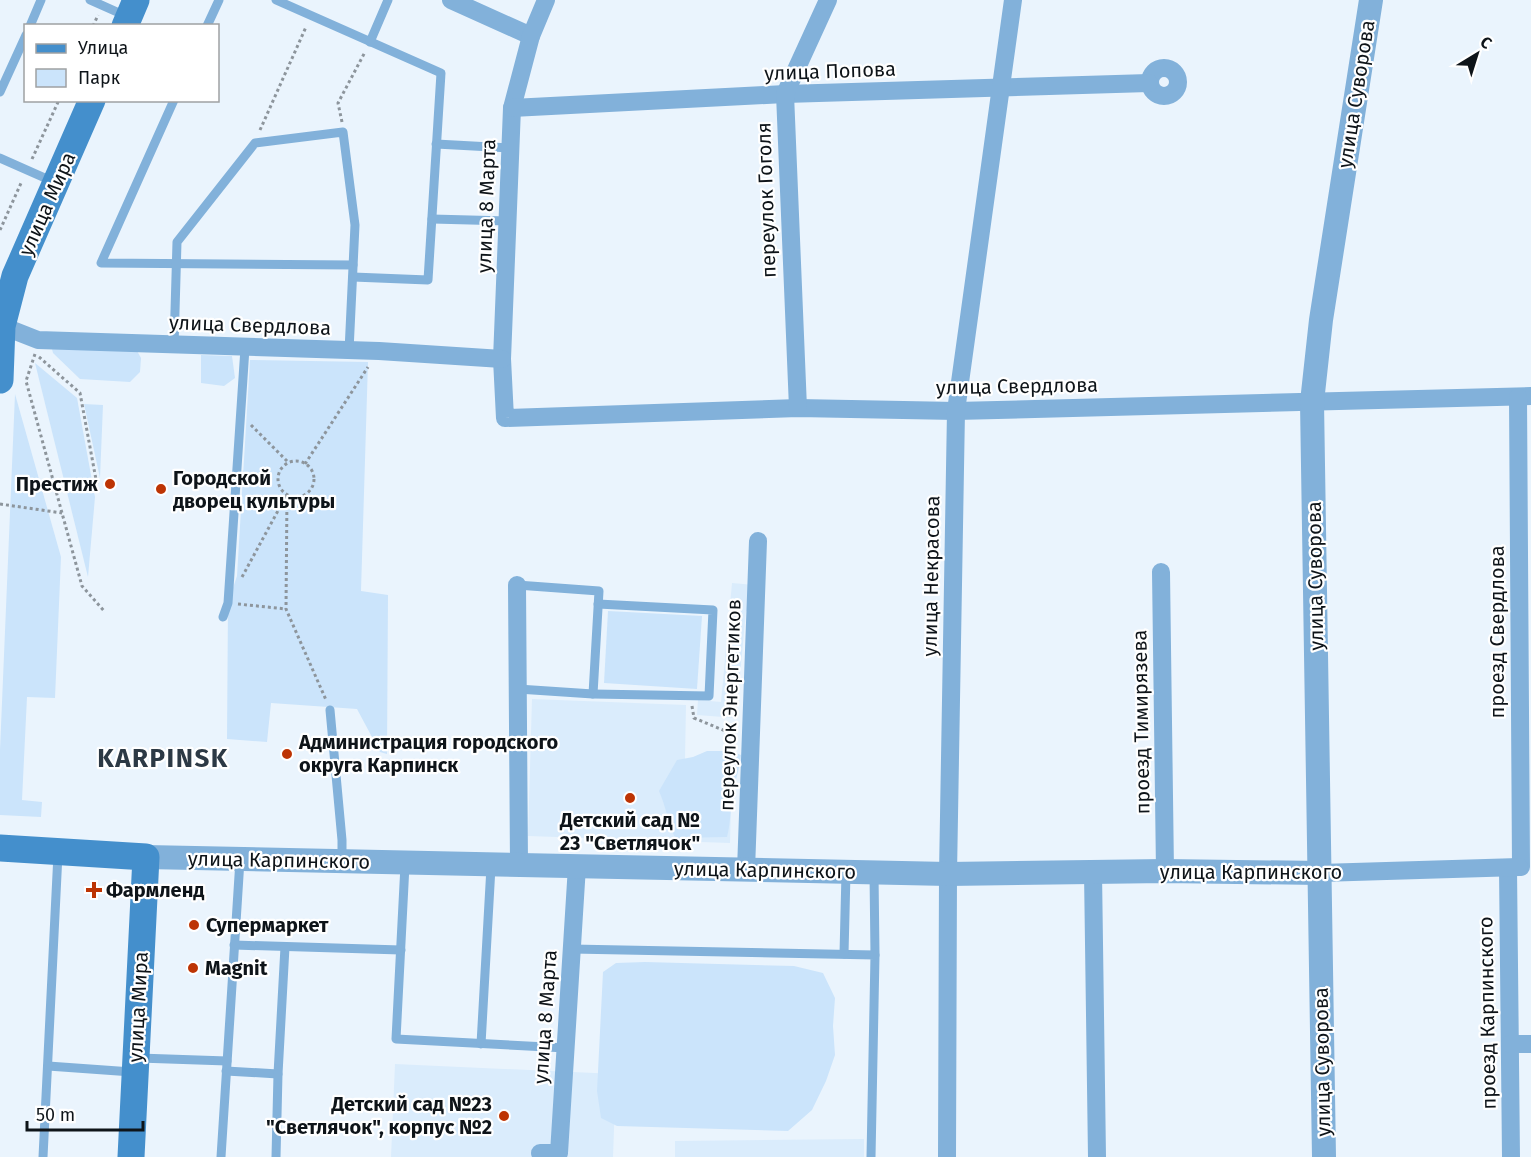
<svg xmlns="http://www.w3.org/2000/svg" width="1531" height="1157" viewBox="0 0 1531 1157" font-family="'Fira Sans',sans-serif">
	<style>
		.built { fill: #daecfc }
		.green { fill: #cbe4fb }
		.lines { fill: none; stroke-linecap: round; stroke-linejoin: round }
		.path { stroke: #8d959c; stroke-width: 3; stroke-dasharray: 3 3; stroke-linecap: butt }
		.service { stroke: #82b1da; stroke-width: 9 }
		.minor { stroke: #82b1da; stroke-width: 18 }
		.tertiary { stroke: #82b1da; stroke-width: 24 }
		.secondary { stroke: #448fcc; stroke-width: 27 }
		.poi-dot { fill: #bd3404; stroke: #fff; stroke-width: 2 }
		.labels { text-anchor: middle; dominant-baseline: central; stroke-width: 4.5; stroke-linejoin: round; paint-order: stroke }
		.street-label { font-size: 20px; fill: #0e1419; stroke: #fff }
		.poi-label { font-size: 20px; font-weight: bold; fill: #0e1419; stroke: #fff; text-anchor: start }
		.district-label { font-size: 26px; font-weight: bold; letter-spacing: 1.5px; fill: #2c3945; stroke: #fff }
	</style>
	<rect width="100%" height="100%" fill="#eaf4fd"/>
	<g class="built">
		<path d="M732 583 754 585 752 611H746L736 718 697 715 698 700 721 702Z"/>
		<path d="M532 699 686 705 685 759 732 760 730 843 528 836Z"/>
		<path d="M395 1064 616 1074 613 1157H391Z"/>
		<path d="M864 1139V1157H675V1141Z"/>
	</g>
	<g class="green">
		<path d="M51 345 136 349 141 358 140 372 130 382 80 379 53 353Z"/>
		<path d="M201 355 232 356 235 378 224 386 201 383Z"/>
		<path d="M250 360 368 362 361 591 388 595 387 754 380 752 357 709 271 703 267 742 227 739 228 603 237 576Z"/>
		<path d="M35 363 77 398 95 497 88 577Z"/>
		<path d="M15 394 61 557 55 698 27 697 22 800 42 802 41 817 0 815V750Z"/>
		<path d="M84 404 103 405 100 478Z"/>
		<path d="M608 611 702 616 697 689 604 683Z"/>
		<path d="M707 751H731L741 755C740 768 735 780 733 793 730 808 731 822 727 837L675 838C668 822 666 807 659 791L677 760 693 757Z"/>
		<path d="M645 962 794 966 823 973 835 998 833 1026 835 1055 826 1081 812 1110 788 1131 617 1126 601 1118 597 1091 603 972 616 963Z"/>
	</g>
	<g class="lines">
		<g class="path">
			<path d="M93 26 98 15"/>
			<path d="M342 122 338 103 365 52"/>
			<path d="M260 130 306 27"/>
			<path d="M32 159 59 100"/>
			<path d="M0 230 22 181"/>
			<path d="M35 354 26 381 62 513 82 586 105 612"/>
			<path d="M39 357 80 393 97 485 55 489"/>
			<path d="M251 425 288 462"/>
			<circle cx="296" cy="479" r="18"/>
			<path d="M305 464 368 367"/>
			<path d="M287 494 286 609 326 700"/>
			<path d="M0 504 62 513"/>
			<path d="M242 577 286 496"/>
			<path d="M238 604 286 609"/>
			<path d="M692 706 694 718 735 735"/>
		</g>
		<g class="service">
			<path d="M90 0 126 16"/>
			<path d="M276 0 441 73 428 280 353 277"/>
			<path d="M30 26 41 0"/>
			<path d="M207 26 219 0"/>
			<path d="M370 42 388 0"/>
			<path d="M0 92 26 35"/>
			<path d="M174 100 101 263 353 265"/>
			<path d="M436 144 511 148"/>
			<path d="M0 158 54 182"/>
			<path d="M432 219 508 221"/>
			<path d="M174 346 177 242 255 143 343 132 355 225 349 351"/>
			<path d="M517 585 599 591 593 694 518 689"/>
			<path d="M223 617 228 603 245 348"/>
			<path d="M593 694 709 696 713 610 598 604"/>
			<path d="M330 710 342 840V860"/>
			<path d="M405 865 396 1039 566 1048"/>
			<path d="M874 873 875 955"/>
			<path d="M234 945 401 950"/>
			<path d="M572 949 875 955 871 1157"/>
			<path d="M844 954 846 873"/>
			<path d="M481 1044 491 867"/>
			<path d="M139 1058 227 1061"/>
			<path d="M48 1066 132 1072"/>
			<path d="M226 1071 278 1074 285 947"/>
			<path d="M43 1157 58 854"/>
			<path d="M221 1157 240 860"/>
			<path d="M276 1157 278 1074"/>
		</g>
		<g class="minor">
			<path d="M451 0 531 36"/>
			<path d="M546 0 531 36 512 108 502 359 505 418 798 408 956 411 1531 396"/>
			<circle cx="1164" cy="82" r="14"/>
			<path d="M512 108 785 94 1149 83"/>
			<path d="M0 325 38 340 379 351 502 359"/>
			<path d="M1518 397 1521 867"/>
			<path d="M798 408 785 94 828 0"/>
			<path d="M1161 572 1165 871"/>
			<path d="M517 585 519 865"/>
			<path d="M1508 868 1511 1157"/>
			<path d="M746 870 758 541"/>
			<path d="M1093 872 1097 1157"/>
			<path d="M1320 873 1519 867"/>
			<path d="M1510 1044H1531"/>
			<path d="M540 1153H559L577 866"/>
			<path d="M947 1157 948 874 956 411 1013 0"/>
		</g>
		<g class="tertiary">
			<path d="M146 857 948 874 1165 871 1320 873"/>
			<path d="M1324 1157 1312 402 1321 320 1371 0"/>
		</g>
		<g class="secondary">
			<path d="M125 26 136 0"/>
			<path d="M0 380 2 326 15 276 92 100"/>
			<path d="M0 848 146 857 131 1157"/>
		</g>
	</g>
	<g class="poi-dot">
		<circle cx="110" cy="484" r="6"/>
		<circle cx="161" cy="489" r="6"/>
		<circle cx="287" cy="754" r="6"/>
		<circle cx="630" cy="798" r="6"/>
		<path d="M91 881h6v6h6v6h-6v6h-6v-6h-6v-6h6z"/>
		<circle cx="194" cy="925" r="6"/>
		<circle cx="193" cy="968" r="6"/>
		<circle cx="504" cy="1116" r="6"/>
	</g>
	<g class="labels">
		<g class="street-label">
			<text transform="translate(830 71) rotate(-2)">улица Попова</text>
			<text transform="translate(1356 94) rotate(-81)">улица Суворова</text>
			<text transform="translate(766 200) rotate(-92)">переулок Гоголя</text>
			<text transform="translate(47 204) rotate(-66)">улица Мира</text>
			<text transform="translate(486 206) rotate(-88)">улица 8 Марта</text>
			<text transform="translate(250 325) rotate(2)">улица Свердлова</text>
			<text transform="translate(1017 386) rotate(-1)">улица Свердлова</text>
			<text transform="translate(931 576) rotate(-89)">улица Некрасова</text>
			<text transform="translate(1315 576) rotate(-91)">улица Суворова</text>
			<text transform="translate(1497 632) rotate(-90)">проезд Свердлова</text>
			<text transform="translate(730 705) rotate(-88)">переулок Энергетиков</text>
			<text transform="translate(1141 722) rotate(-91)">проезд Тимирязева</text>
			<text transform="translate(279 860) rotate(1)">улица Карпинского</text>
			<text transform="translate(765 870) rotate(1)">улица Карпинского</text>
			<text x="1251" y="872">улица Карпинского</text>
			<text transform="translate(138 1007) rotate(-87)">улица Мира</text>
			<text transform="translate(1487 1013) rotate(-91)">проезд Карпинского</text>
			<text transform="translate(545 1017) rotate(-86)">улица 8 Марта</text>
			<text transform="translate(1322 1062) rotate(-91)">улица Суворова</text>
		</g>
		<g class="poi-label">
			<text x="173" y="478">Городской<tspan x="173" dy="23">дворец культуры</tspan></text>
			<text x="98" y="484" text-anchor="end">Престиж</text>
			<text x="299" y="742">Администрация городского<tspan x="299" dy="23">округа Карпинск</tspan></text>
			<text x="630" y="820" text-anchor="middle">Детский сад №<tspan x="630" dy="23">23 "Светлячок"</tspan></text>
			<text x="106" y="890">Фармленд</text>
			<text x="206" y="925">Супермаркет</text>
			<text x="205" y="968">Magnit</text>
			<text x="492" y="1104" text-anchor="end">Детский сад №23<tspan x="492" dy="23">"Светлячок", корпус №2</tspan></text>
		</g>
		<g class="district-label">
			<text x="163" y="758">KARPINSK</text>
		</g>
	</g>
	<rect x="24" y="24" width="195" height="78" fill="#ffffff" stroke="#9fa1a3" stroke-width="1.5"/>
	<rect x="36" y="44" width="30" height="9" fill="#448fcc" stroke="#9fa1a3" stroke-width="1.5"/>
	<text x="78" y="54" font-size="18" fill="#0e1419">Улица</text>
	<rect x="36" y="69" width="30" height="18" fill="#cbe4fb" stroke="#9fa1a3" stroke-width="1.5"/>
	<text x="78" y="84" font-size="18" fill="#0e1419">Парк</text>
	<g transform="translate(1477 54) rotate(38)" stroke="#ffffff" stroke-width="4.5" paint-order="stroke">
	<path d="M0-4.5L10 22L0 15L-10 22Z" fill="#0e1419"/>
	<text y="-9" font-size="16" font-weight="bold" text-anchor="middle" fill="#0e1419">С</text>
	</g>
	<path d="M27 1121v9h116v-9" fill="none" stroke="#0e1419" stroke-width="3"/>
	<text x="36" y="1121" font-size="18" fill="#0e1419" stroke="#ffffff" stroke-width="4.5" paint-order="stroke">50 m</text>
</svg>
